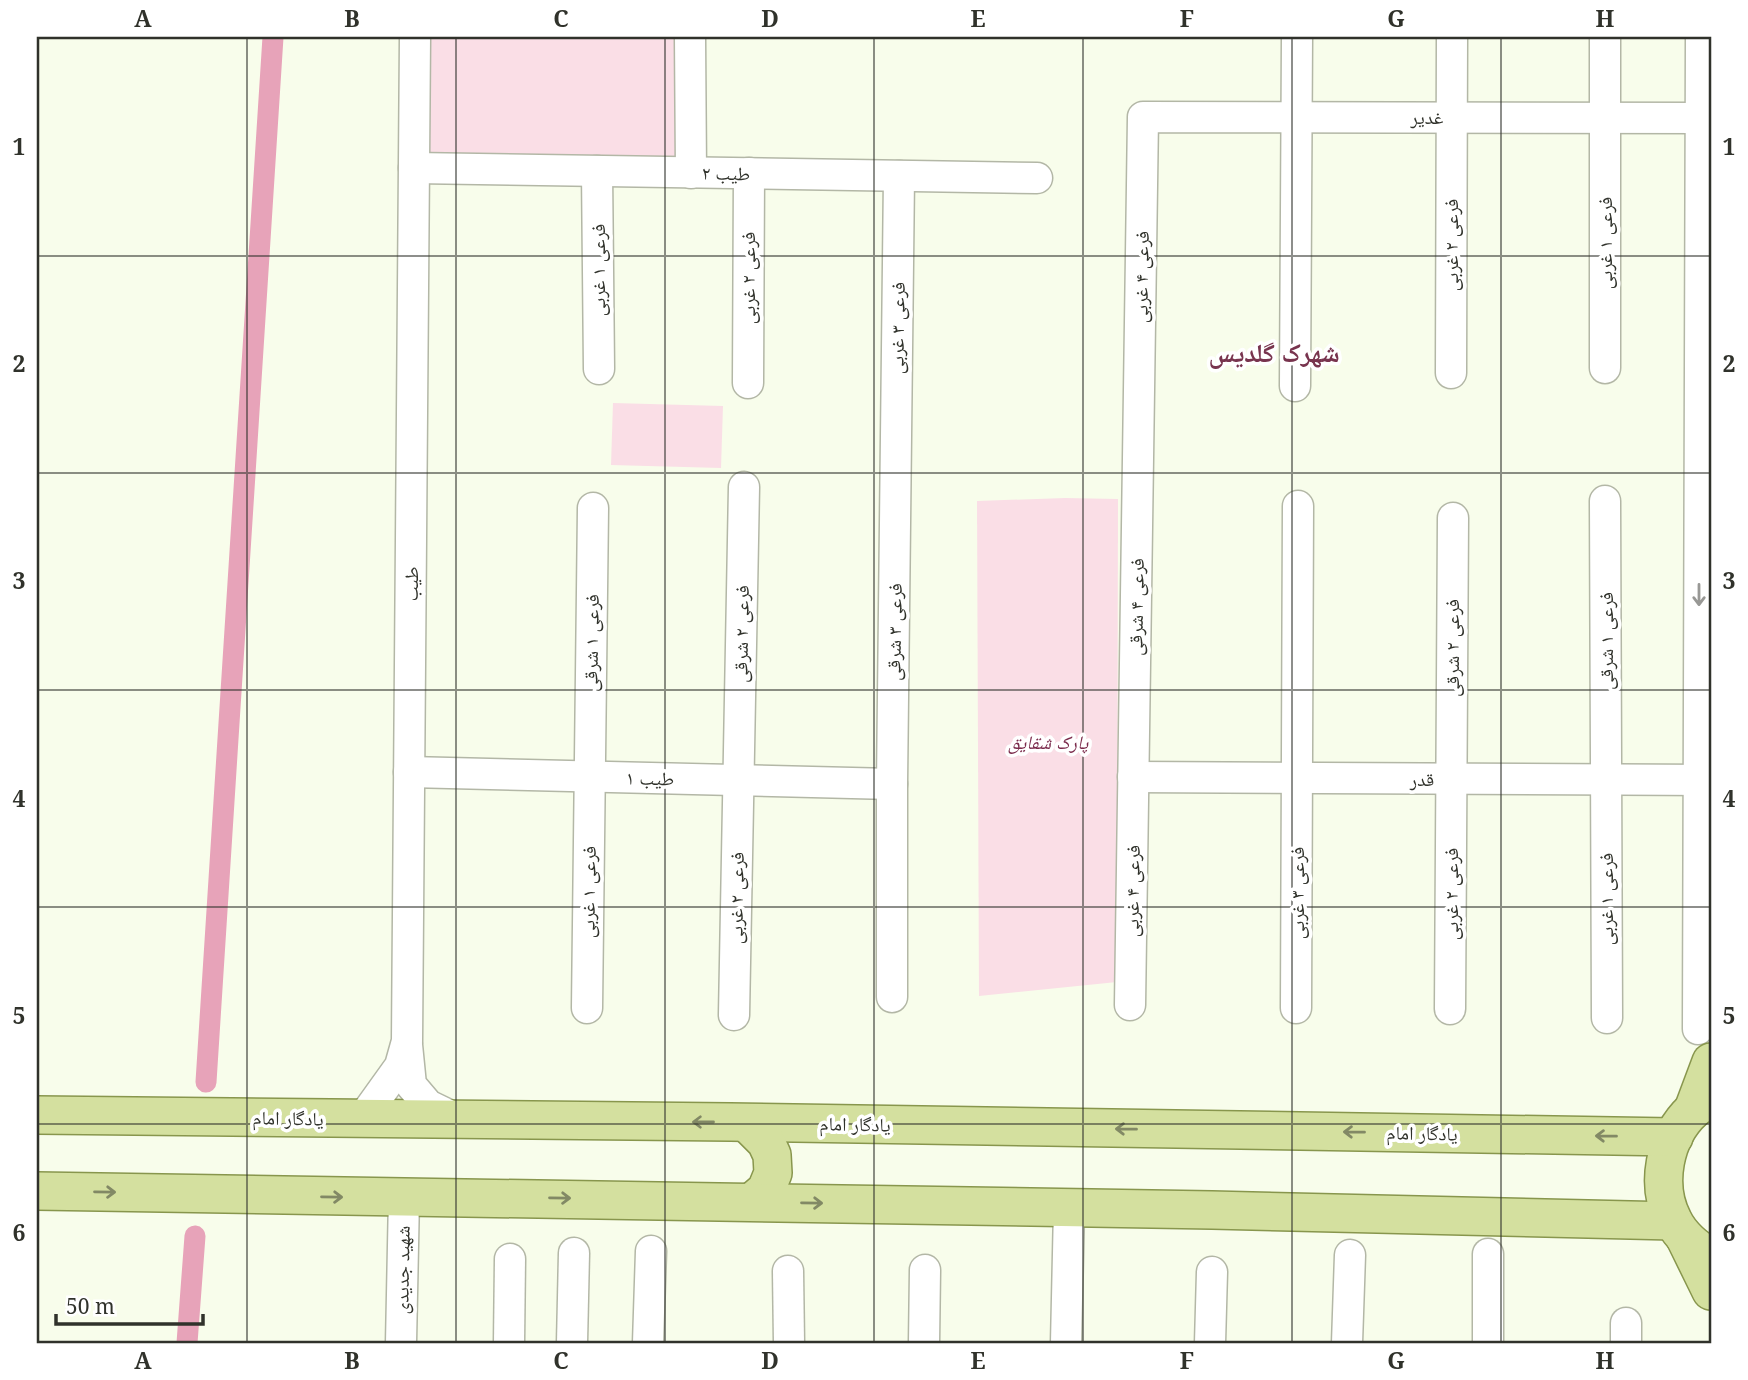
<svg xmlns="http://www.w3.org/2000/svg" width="1748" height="1380" viewBox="0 0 1748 1380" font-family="'Noto Serif','Noto Naskh Arabic',serif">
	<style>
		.green { fill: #fadee6 }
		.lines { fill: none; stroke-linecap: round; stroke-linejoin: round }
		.canal { stroke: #e7a3b9; stroke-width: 21 }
		.minor-casing { stroke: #b3b7a6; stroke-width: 33 }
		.major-casing { stroke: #88964d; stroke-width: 40 }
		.minor { stroke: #fff; stroke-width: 30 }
		.major { stroke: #d4e09f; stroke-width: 37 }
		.oneway { stroke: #989895 }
		.oneway2 { stroke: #828965 }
		.grid { fill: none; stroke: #30322b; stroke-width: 2; stroke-opacity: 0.55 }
		.labels { text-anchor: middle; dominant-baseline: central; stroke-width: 7; stroke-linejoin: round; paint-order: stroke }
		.street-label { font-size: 19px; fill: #30322b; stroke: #fff }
		.park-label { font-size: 19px; font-style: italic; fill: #7b2b4c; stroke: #fff }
		.district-label { font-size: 26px; font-weight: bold; fill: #78344e; stroke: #fff }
		.neatline { fill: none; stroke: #30322b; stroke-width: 2.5 }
		.grid-label { font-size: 23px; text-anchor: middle; font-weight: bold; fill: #30322b }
	</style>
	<rect width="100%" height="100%" fill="#f8fdeb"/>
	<g class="green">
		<path d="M426 37H680L681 162 426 157Z"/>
		<path d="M613 403 723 406 721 468 611 465Z"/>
		<path d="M1065 498 1118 499 1117 982 979 996 977 501Z"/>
	</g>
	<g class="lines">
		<g class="canal">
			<path d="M206 1082 273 37"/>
			<path d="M187 1343 195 1236"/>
		</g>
		<g class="minor-casing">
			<g id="minor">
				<path d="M690 37 691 173"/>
				<path d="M414 168 1037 178"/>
				<path d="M597 171 599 369"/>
				<path d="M1605 368V37"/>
				<path d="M1451 373 1452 37"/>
				<path d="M748 383 749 173"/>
				<path d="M1295 386 1297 37"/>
				<path d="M1605 501 1607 1018"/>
				<path d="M409 772 892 784"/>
				<path d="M1133 777 1711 780"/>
				<path d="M892 997V784L899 176"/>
				<path d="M1130 1005 1143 117 1711 118"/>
				<path d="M587 1008 593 508"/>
				<path d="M1296 1008 1298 506"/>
				<path d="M1450 1009 1453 518"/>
				<path d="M734 1015 744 487"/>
				<path d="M1698 1029 1701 37"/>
				<path d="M407 1045 411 1085 428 1105 459 1120"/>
				<path d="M362 1119 400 1066 407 1041 415 37"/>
				<path d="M1488 1254V1343"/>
				<path d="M788 1271 789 1343"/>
				<path d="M1626 1323V1343"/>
				<path d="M401 1343 404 1197"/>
				<path d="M509 1343 510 1259"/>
				<path d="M572 1343 574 1253"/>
				<path d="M648 1343 651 1251"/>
				<path d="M924 1343 925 1270"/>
				<path d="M1066 1343 1069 1209"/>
				<path d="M1210 1343 1212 1272"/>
				<path d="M1347 1343 1350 1255"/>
			</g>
		</g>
		<g class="major-casing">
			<g id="major">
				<path d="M1711 1098C1706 1102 1698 1105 1693 1110 1664 1137 1655 1185 1673 1220 1681 1237 1696 1248 1711 1258"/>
				<path d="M1693 1110 1711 1062"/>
				<path d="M37 1115 730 1122 1674 1137"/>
				<path d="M747 1123 766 1142 772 1155 773 1173 766 1190 752 1202"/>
				<path d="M37 1191 1212 1210 1673 1221"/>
				<path d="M1685 1238 1711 1291"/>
			</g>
		</g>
		<use href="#minor" class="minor"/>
		<use href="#major" class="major"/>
	</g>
	<defs><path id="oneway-shaft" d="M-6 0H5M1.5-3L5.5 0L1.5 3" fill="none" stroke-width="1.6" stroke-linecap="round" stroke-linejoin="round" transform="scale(1.75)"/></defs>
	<use class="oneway" href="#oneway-shaft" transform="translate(1699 595) rotate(90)"/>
	<g class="oneway2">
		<use href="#oneway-shaft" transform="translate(703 1122) rotate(-180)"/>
		<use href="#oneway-shaft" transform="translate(1126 1129) rotate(-179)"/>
		<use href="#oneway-shaft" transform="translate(1354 1132) rotate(-179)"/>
		<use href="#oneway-shaft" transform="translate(1606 1136) rotate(-179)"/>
		<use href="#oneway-shaft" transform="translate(105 1192) rotate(1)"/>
		<use href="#oneway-shaft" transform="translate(332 1197) rotate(1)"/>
		<use href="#oneway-shaft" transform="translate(560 1198) rotate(1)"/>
		<use href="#oneway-shaft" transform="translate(812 1203) rotate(1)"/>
	</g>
	<path class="grid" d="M247 37V1343M456 37V1343M665 37V1343M874 37V1343M1083 37V1343M1292 37V1343M1501 37V1343M37 256H1711M37 473H1711M37 690H1711M37 907H1711M37 1124H1711"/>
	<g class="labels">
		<g class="street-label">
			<text x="1427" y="117">غدیر</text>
			<text transform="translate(726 173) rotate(1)">طیب ۲</text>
			<text transform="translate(1605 243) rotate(-90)">فرعی ۱ غربی</text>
			<text transform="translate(1451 245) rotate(-90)">فرعی ۲ غربی</text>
			<text transform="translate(598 270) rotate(-90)">فرعی ۱ غربی</text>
			<text transform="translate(1141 277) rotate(-89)">فرعی ۴ غربی</text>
			<text transform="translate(748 278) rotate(-90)">فرعی ۲ غربی</text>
			<text transform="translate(897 328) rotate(-89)">فرعی ۳ غربی</text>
			<text transform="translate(411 584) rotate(-89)">طیب</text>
			<text transform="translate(1136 607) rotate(-89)">فرعی ۴ شرقی</text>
			<text transform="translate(894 632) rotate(-89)">فرعی ۳ شرقی</text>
			<text transform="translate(741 634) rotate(-89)">فرعی ۲ شرقی</text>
			<text transform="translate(1606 641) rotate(-90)">فرعی ۱ شرقی</text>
			<text transform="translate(591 643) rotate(-89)">فرعی ۱ شرقی</text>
			<text transform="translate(1452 648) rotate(-90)">فرعی ۲ شرقی</text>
			<text transform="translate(650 778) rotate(1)">طیب ۱</text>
			<text x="1422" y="779">قدر</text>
			<text transform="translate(1132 891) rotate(-89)">فرعی ۴ غربی</text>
			<text transform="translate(588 892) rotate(-89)">فرعی ۱ غربی</text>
			<text transform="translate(1297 893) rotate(-90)">فرعی ۳ غربی</text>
			<text transform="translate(1451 894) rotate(-90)">فرعی ۲ غربی</text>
			<text transform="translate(736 898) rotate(-89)">فرعی ۲ غربی</text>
			<text transform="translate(1606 899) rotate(-90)">فرعی ۱ غربی</text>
			<text transform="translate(288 1118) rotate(1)">یادگار امام</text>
			<text transform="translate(855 1124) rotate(1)">یادگار امام</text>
			<text transform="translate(1422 1133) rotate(1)">یادگار امام</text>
			<text transform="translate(402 1270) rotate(-89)">شهید جدیدی</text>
		</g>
		<g class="park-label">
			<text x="1048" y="742">پارک شقایق</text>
		</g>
		<g class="district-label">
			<text x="1274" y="352">شهرک گلدیس</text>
		</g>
	</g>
	<rect width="1748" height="1380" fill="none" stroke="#ffffff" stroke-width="77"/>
	<path d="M56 1314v10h147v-10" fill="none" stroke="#30322b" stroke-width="3.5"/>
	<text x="66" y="1314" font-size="21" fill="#30322b" stroke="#ffffff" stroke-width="5" paint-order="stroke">50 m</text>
	<rect x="38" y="38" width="1672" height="1304" class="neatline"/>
	<g class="grid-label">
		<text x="143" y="27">A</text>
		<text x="352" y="27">B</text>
		<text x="561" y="27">C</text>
		<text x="770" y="27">D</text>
		<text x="978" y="27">E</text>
		<text x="1187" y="27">F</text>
		<text x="1396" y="27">G</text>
		<text x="1605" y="27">H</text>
		<text x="19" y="155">1</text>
		<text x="1729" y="155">1</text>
		<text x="19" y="372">2</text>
		<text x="1729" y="372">2</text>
		<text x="19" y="589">3</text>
		<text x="1729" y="589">3</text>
		<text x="19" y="807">4</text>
		<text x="1729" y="807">4</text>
		<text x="19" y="1024">5</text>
		<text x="1729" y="1024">5</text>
		<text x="19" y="1241">6</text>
		<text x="1729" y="1241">6</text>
		<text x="143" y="1369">A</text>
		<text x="352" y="1369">B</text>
		<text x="561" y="1369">C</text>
		<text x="770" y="1369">D</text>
		<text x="978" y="1369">E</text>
		<text x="1187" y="1369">F</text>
		<text x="1396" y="1369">G</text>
		<text x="1605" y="1369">H</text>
	</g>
</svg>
